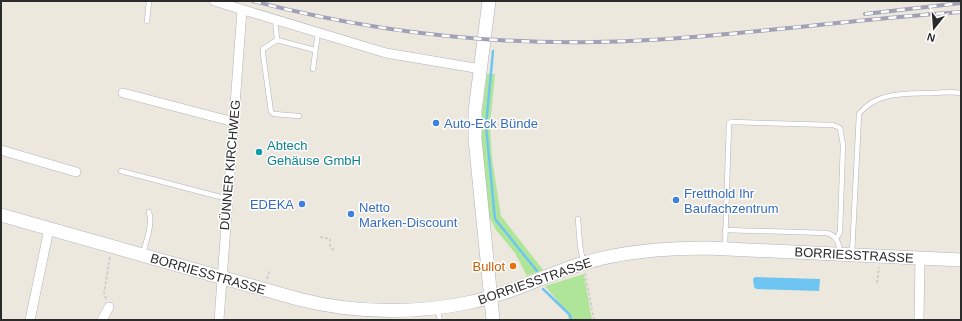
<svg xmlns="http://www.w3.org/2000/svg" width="962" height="321" viewBox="0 0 962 321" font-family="Arial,sans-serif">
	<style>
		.green { fill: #aee599 }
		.water { fill: #6fc5f1 }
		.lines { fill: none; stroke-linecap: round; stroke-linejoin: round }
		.stream { stroke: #6fc5f1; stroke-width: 2.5 }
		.lane-casing { stroke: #b1b3bf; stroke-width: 5.5 }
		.street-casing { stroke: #b1b3bf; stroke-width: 10 }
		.secondary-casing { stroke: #b1b3bf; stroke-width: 14 }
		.path { stroke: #c8c8c8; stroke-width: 1.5; stroke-dasharray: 3 2; stroke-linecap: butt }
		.lane { stroke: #fff; stroke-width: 4.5 }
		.street { stroke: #fff; stroke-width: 9 }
		.secondary { stroke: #fff; stroke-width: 13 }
		.rail-casing { stroke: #a0a1b6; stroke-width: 4 }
		.rail { stroke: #fff; stroke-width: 2.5; stroke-dasharray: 8; stroke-linecap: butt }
		.shop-dot { fill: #3f7fe0; stroke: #fff; stroke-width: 1.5 }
		.culture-dot { fill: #0f9aa8; stroke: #fff; stroke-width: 1.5 }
		.food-dot { fill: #e8710a; stroke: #fff; stroke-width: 1.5 }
		.labels { text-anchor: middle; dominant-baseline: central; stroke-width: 3; stroke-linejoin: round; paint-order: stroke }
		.shop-label { font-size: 13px; fill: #366cbe; stroke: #fff; text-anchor: start }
		.culture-label { font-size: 13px; fill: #0d838f; stroke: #fff; text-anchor: start }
		.street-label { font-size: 13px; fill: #2b2b2b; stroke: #fff }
		.food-label { font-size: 13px; fill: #c56008; stroke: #fff; text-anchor: end }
	</style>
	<rect width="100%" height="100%" fill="#ede8dd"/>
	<g class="green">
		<path d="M487 74H495L490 125 492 159 501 216 543 270 527 276 515 253 496 230 487 213 480 129Z"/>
		<path d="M584 274 592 320H569L567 312 545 286Z"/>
	</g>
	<path class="water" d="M755 277 820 279 819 291 756 289 754 287 753 279Z"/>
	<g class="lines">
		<g class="stream">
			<path d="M493 51 486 126 495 219 537 271"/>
			<path d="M543 289 570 315 571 320"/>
		</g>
		<g class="lane-casing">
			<g id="lane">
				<path d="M275 19 277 40 263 49V54L271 112 274 114 299 116"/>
				<path d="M147 21 149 1"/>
				<path d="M277 40 315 50"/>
				<path d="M313 69 318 32"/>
				<path d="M121 171 228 199"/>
				<path d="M578 219 580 246 583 261"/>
				<path d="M725 230 827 233C837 236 839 243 840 253"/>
				<path d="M725 247 729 123 732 122 833 125 840 128 843 145 840 232 838 236 836 238"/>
				<path d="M143 254C146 240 153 225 149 212"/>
				<path d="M852 254 859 114C876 91 907 94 933 93 942 93 952 91 961 93"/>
				<path d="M437 309 440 320"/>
			</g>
		</g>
		<g class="street-casing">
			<g id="street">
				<path d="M214 1 386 53 481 69"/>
				<path d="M123 93 234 122"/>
				<path d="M1 150 76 172"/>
				<path d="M30 320 49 229"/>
				<path d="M102 320 109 307"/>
				<path d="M219 320 242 10"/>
				<path d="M919 320 920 258"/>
			</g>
		</g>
		<g class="secondary-casing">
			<g id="secondary">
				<path d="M489 1 475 111V139L493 320"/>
				<path d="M1 215 298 299C353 313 411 314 467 303 508 295 545 275 584 263 624 251 666 248 707 248L961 260"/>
			</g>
		</g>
		<g class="path">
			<path d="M320 237 330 239V247L334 250"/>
			<path d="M585 273 594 320"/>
			<path d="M267 279 270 270"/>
			<path d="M877 283 879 267"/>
			<path d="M106 299 104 294 110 256"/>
		</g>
		<use href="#lane" class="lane"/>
		<use href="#street" class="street"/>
		<use href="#secondary" class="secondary"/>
		<g class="rail-casing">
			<g id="rail">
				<path d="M253 1C364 30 478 44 593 42 716 40 838 20 961 12"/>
				<path d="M865 14 961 3"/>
			</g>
		</g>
		<use href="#rail" class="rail"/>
	</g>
	<g class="shop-dot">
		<circle cx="436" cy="123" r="4"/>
		<circle cx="676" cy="200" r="4"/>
		<circle cx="302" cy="204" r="4"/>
		<circle cx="351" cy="214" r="4"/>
	</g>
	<circle class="culture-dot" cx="259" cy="152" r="4"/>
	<circle class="food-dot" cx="513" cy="266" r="4"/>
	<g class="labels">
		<g class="shop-label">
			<text x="444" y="123">Auto-Eck Bünde</text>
			<text x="684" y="193">Fretthold Ihr<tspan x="684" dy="15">Baufachzentrum</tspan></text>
			<text x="294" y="204" text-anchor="end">EDEKA</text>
			<text x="359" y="207">Netto<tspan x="359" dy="15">Marken-Discount</tspan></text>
		</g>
		<g class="culture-label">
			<text x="267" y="145">Abtech<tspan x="267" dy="15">Gehäuse GmbH</tspan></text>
		</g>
		<g class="street-label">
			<text transform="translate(230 165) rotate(-85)">DÜNNER KIRCHWEG</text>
			<text transform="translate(854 255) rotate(3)">BORRIESSTRASSE</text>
			<text transform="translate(208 274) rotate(16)">BORRIESSTRASSE</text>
			<text transform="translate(535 281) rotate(-19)">BORRIESSTRASSE</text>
		</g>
		<g class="food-label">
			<text x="505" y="266">Bullot</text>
		</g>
	</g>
	<rect width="962" height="321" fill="none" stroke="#2b2b2b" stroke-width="4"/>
	<g transform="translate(934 28) rotate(197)" stroke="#ffffff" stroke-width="3" paint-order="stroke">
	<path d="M0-3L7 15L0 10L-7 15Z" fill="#2b2b2b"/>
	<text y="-6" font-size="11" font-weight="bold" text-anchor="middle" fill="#2b2b2b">N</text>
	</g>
</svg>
